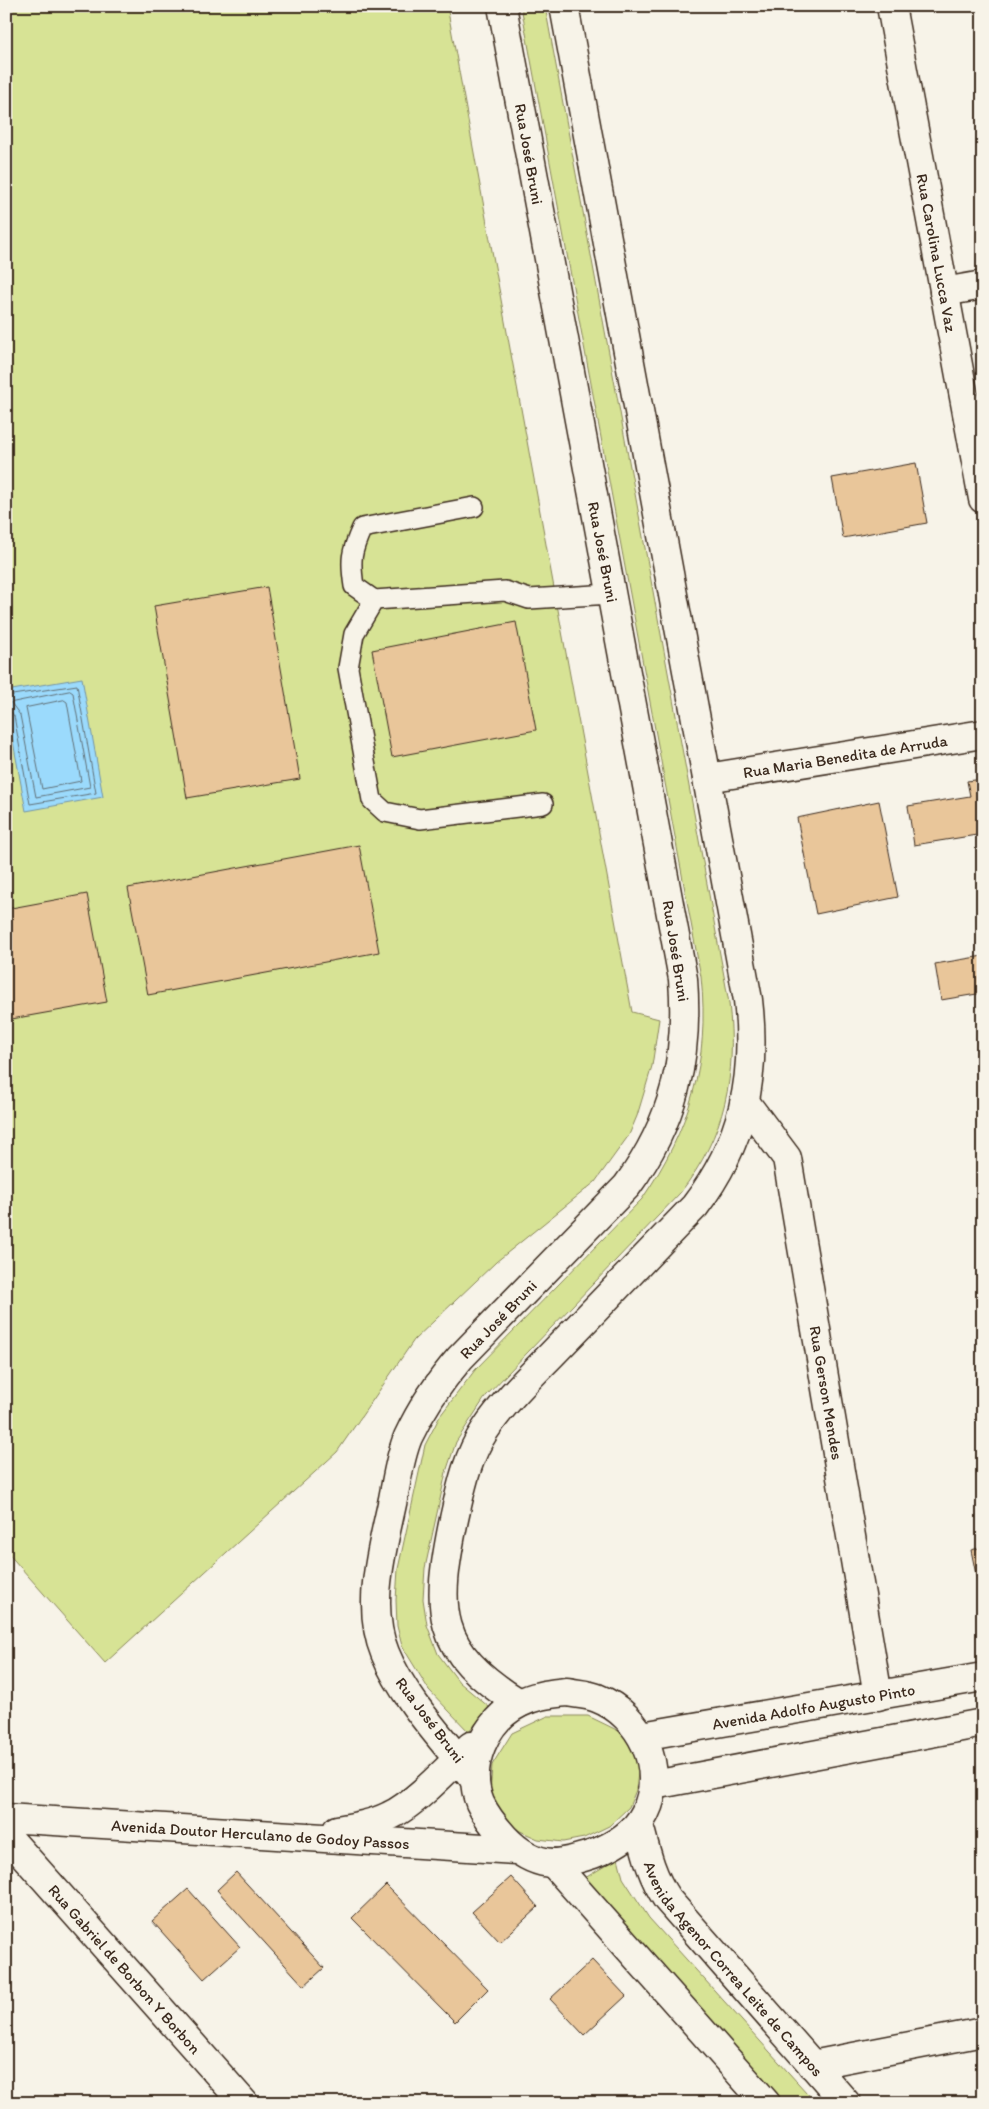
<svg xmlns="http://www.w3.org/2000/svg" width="989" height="2109" viewBox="0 0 989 2109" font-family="Itim,sans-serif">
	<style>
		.green { fill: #d7e395; stroke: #89865a }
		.water { fill: #9bdafc; stroke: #7594a3 }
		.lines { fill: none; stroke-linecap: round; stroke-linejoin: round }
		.shore { stroke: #617077; stroke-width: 1 }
		.building { fill: #e9c69a; stroke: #3b2a1e }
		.lane-casing { stroke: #3b2a1e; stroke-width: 22 }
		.street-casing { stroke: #3b2a1e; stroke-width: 31 }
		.secondary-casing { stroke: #3b2a1e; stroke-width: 31 }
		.lane { stroke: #f7f3e8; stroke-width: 19 }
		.street { stroke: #f7f3e8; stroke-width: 28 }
		.secondary { stroke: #f7f3e8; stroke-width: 28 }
		.labels { text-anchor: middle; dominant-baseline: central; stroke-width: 4; stroke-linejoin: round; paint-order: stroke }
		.street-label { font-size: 16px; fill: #3b2a1e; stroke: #f7f3e8 }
	</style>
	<rect width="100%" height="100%" fill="#f7f3e8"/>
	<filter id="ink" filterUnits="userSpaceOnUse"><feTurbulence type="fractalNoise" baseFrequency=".02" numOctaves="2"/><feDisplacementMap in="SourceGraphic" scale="10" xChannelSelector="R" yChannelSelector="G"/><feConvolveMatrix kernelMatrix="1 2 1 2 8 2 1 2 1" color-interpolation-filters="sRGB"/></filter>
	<g filter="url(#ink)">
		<g class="green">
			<path d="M6 6H447L632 1012 659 1019 652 1066 637 1116 629 1135 595 1182 496 1262 414 1340 337 1452 105 1663 6 1551Z"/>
			<path d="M521 6H545L729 1003C737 1076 726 1134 680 1193L486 1396 456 1442 446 1472 425 1568 423 1599 427 1625 438 1654 459 1682 489 1707 469 1732 429 1690 402 1646 397 1626 396 1600 398 1569 425 1445 440 1416 475 1370 642 1199C690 1129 710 1061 701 977Z"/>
			<path d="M548 1716H588L623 1733 639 1764 636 1790 629 1807 609 1826 584 1838 563 1842 538 1839 520 1831 503 1819 490 1796 492 1765 512 1733Z"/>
			<path d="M618 1858 623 1878 649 1918 816 2103H785L585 1878Z"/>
		</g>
		<path class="water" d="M82 678 103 797 26 811 6 704V691Z"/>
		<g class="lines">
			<g class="shore">
				<path d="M70 691 73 693 90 787 36 797 20 715 11 703Z"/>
				<path d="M6 696 77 685 96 793 30 804 14 716 11 712 6 711"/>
				<path d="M64 700 67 702 81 781 42 789 26 708Z"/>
			</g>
		</g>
		<g class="building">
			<path d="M916 463 927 523 843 538 832 478Z"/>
			<path d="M267 587 300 779 187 798 154 606Z"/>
			<path d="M516 622 536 730 392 757 372 650Z"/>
			<path d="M983 779V834L914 845 908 806 970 796 967 781Z"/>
			<path d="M879 801 898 897 816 914 797 818Z"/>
			<path d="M359 845 379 952 148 995 128 888Z"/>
			<path d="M87 894 107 1002 6 1020V909Z"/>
			<path d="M983 956V993L941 1000 935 964Z"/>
			<path d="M983 1547V1609L971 1550Z"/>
			<path d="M236 1872 324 1968 304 1986 217 1890Z"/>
			<path d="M511 1877 538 1907 500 1942 472 1912Z"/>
			<path d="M386 1885 488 1989 455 2022 352 1918Z"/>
			<path d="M188 1889 240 1947 204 1979 152 1921Z"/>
			<path d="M592 1960 626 1996 584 2035 550 1999Z"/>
		</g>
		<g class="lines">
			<g class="lane-casing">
				<g id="lane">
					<path d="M474 507 362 528C351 552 350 560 354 586L374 600 505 591 529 599 611 594"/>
					<path d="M374 600 354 634 348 668 372 800 385 812 420 819 543 804"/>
				</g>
			</g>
			<g class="street-casing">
				<g id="street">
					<path id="s1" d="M891 6 983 499"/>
					<path d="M944 292 983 285"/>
					<path id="s2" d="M707 778 983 734"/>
					<path id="s3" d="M745 1102 787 1158 878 1696"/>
					<path id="s4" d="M642 1736 983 1677"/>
					<path d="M654 1785 983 1723"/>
					<path id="s5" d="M6 1835 244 2103"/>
					<path d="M812 2065 983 2032"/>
				</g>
			</g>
			<g class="secondary-casing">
				<g id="secondary">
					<path d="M567 1692C577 1694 588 1694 597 1698 641 1715 667 1769 645 1813 635 1833 614 1846 593 1854 581 1858 565 1863 553 1863 533 1862 517 1851 504 1837 495 1827 486 1816 480 1803 465 1766 485 1720 520 1703 535 1695 551 1694 567 1692Z"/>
					<path d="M519 1703C434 1650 435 1611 454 1519 461 1488 467 1457 485 1430 505 1400 533 1374 558 1348 604 1301 649 1253 695 1206 743 1143 757 1078 748 1000L564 6"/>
					<path id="s6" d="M475 1780C445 1742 403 1698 385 1653 365 1605 383 1547 393 1499 397 1479 400 1456 408 1437 422 1407 439 1382 460 1358L627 1186C674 1122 689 1058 683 979L502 6"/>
					<path id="s7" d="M6 1818 516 1850"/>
					<path id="s8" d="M639 1825C646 1852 651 1875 667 1899L846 2103"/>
					<path d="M337 1830C355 1827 373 1824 389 1816 414 1805 450 1766 471 1746"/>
					<path d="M553 1863 766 2103"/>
				</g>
			</g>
			<use href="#lane" class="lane"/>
			<use href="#street" class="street"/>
			<use href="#secondary" class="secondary"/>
		</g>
	</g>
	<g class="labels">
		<g class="street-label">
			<text transform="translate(529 154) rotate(80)">Rua José Bruni</text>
			<text stroke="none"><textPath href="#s1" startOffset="251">Rua Carolina Lucca Vaz</textPath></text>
			<text transform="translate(603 552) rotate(79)">Rua José Bruni</text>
			<text stroke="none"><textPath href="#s2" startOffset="140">Rua Maria Benedita de Arruda</textPath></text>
			<text transform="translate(676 951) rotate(81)">Rua José Bruni</text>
			<text stroke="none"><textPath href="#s6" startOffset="526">Rua José Bruni</textPath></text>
			<text stroke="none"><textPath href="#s3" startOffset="308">Rua Gerson Mendes</textPath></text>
			<text stroke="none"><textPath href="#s4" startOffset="174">Avenida Adolfo Augusto Pinto</textPath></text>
			<text transform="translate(430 1720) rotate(53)">Rua José Bruni</text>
			<text stroke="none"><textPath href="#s7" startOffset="255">Avenida Doutor Herculano de Godoy Passos</textPath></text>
			<text stroke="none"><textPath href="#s8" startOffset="175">Avenida Agenor Correa Leite de Campos</textPath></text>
			<text stroke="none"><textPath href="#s5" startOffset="179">Rua Gabriel de Borbon Y Borbon</textPath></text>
		</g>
	</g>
	<rect width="989" height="2109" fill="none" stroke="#f7f3e8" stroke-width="25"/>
	<rect x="12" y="12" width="964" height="2084" fill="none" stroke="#3b2a1e" stroke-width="2" filter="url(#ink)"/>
</svg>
